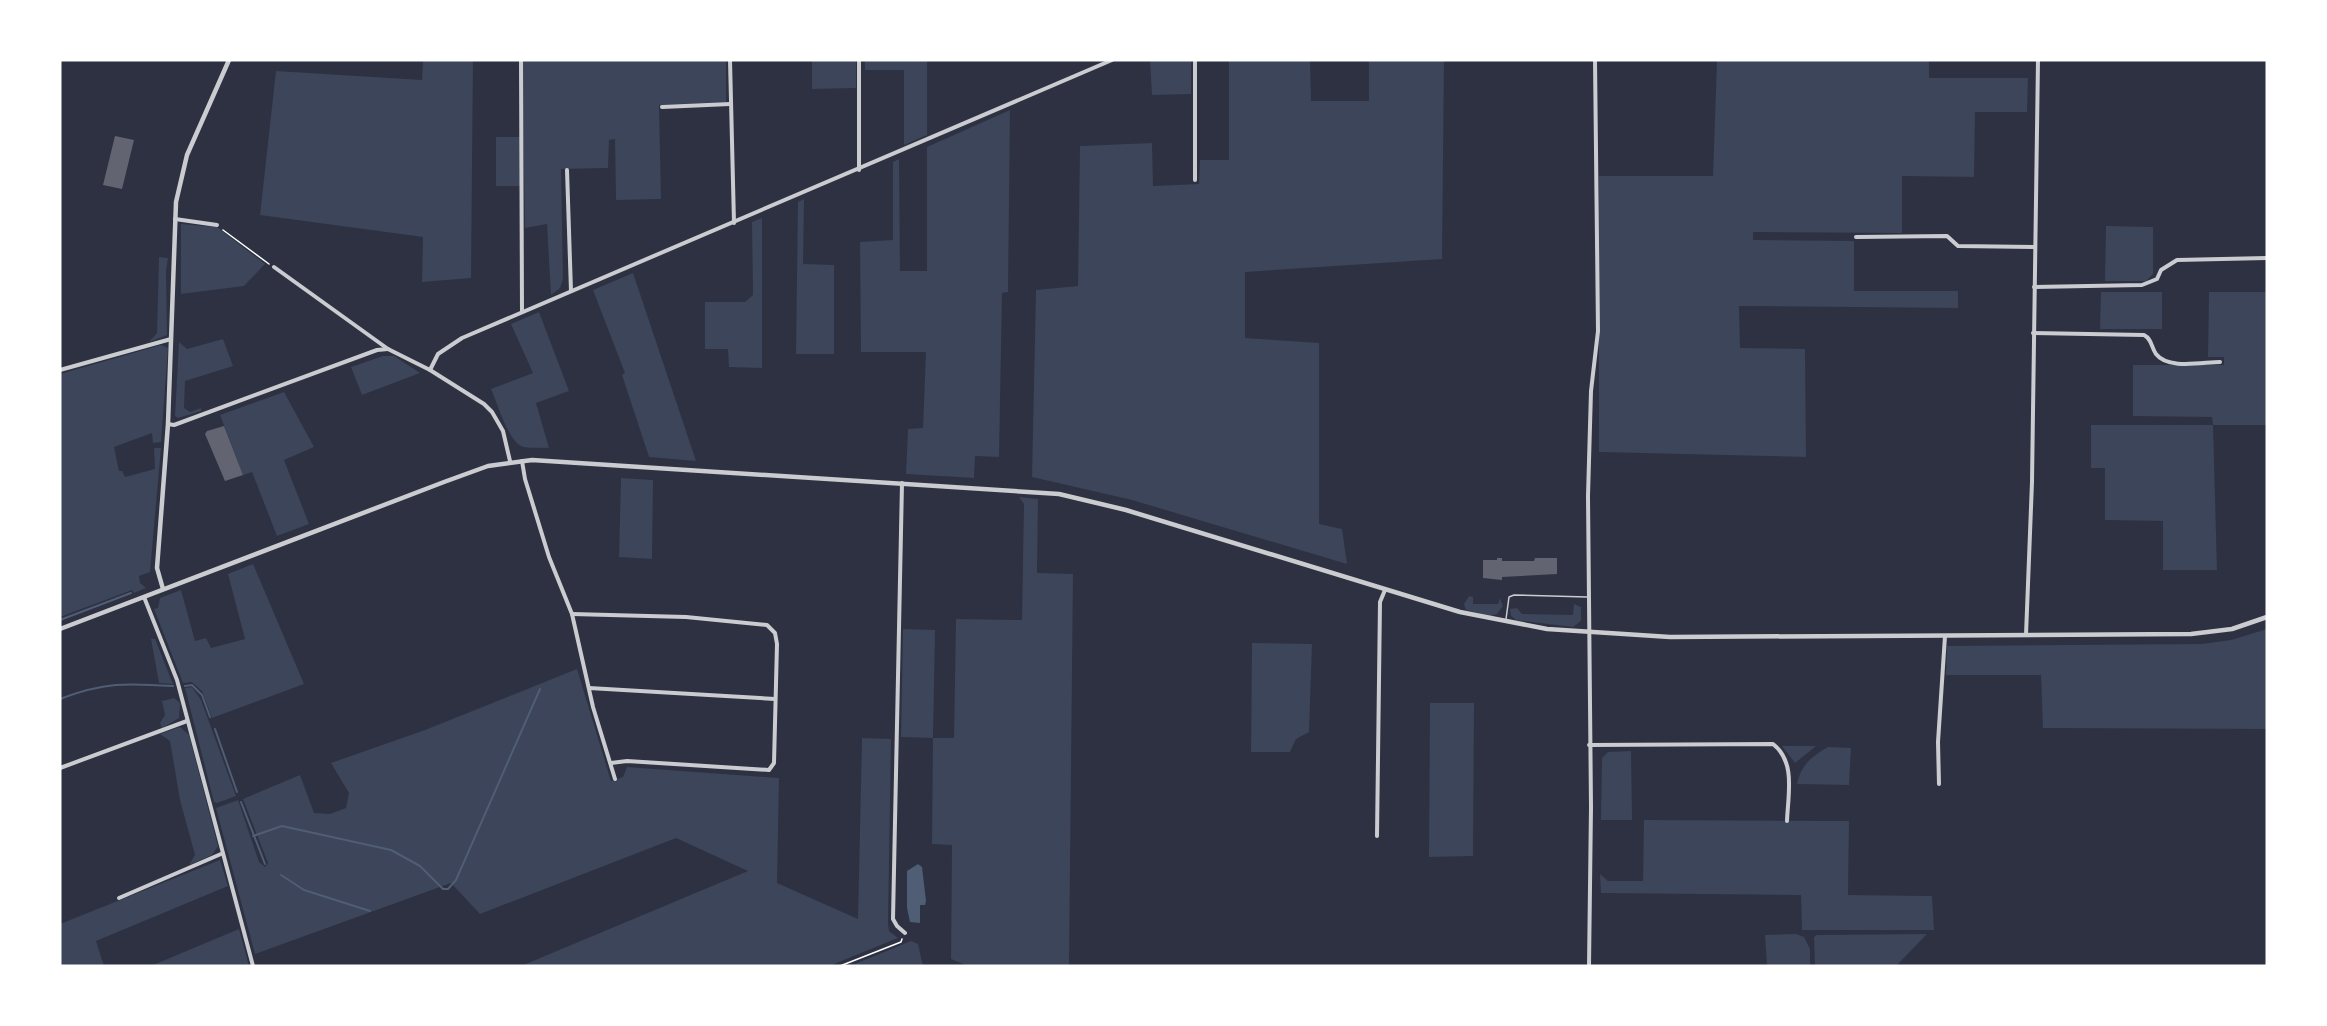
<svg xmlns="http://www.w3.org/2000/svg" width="2327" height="1026" viewBox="0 0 2327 1026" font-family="'Fira Sans Condensed',sans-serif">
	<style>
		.green { fill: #3c4559 }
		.water { fill: #4f5d75 }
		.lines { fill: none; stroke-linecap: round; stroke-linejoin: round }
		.stream { stroke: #4f5d75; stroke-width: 2 }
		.building { fill: #626471 }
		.path { stroke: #fff; stroke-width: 1.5 }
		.service { stroke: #caccd0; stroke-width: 1.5 }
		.minor { stroke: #caccd0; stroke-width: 4 }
		.tertiary { stroke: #caccd0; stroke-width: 4.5 }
	</style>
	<rect width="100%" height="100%" fill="#2d3142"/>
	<g class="green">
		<path d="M423 60H473L471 278 422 282 423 237 260 215 276 71 422 80Z"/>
		<path d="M522 60H726V102L659 105 661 199 616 200 615 139 609 140 608 168 561 169 563 279 560 288 551 295 547 224 525 228Z"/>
		<path d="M812 60H856V88L812 89Z"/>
		<path d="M865 60H927V135L904 145V70H865Z"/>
		<path d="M1150 60H1191V94L1152 95Z"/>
		<path d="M1229 60H1310L1311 101H1369V60H1444L1442 259 1245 272V338L1319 343V524L1342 529 1347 564 1132 500 1032 477 1036 290 1078 286 1080 146 1152 143 1153 186 1199 184 1200 160H1229Z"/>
		<path d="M1717 60H1929V78H2028L2027 112H1975L1974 177 1902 176V233L1753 232V240L1854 241V291H1958V308L1739 306 1740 348 1805 349 1806 457 1599 452V176H1713Z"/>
		<path d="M1010 110 1008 292 1002 293 999 457 975 456 974 478 906 474 908 429 923 428 926 352H861L860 242 893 240V162L899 159 900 271H927V147Z"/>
		<rect x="496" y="137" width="24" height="49"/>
		<path d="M804 199 803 264 834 265V354H796L798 202Z"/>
		<path d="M762 218V368L729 367 728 349H705V302H745L753 295 752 222Z"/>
		<path d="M181 224 217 227 265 264 244 286 181 294Z"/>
		<path d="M2106 226 2153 227V274L2146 281H2105Z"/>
		<path d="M159 257 168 258 166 271 167 335 149 342 157 333Z"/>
		<path d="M633 273 695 458 696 461 649 457 622 375 625 373 593 290Z"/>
		<path d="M2101 292H2162V329H2100Z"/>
		<path d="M2209 292H2267V425H2213L2217 570H2163V521L2105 520V468H2091V425H2213L2212 417 2133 416V365H2224V357H2208Z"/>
		<path d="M539 312 569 391 536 403 549 448C541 447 528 449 521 446 508 440 496 400 491 389L533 373 511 324Z"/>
		<path d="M223 339 233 366 185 381 184 408 190 412 201 408V411L178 418 175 416 179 342 187 349Z"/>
		<path d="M161 345 168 348 161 442 153 443 152 433 114 447 119 471H122L125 477 155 469 154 448H161L150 572 139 576 140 583 146 588 134 593 132 590 60 617V374Z"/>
		<path d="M383 356H394L420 373 362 395 351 367Z"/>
		<path d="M284 392 314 447 284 460 309 524 277 536 252 472 243 475 220 415Z"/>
		<path d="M621 478 653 480 652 559 619 557Z"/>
		<path d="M1019 497 1038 499 1037 573 1073 574 1069 966H968L951 959 952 845 932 844 933 738 901 737 903 629 935 630 933 738H954L956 619 1022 620 1024 504Z"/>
		<path d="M253 564 304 684 212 718 202 691 192 682 183 683 154 609 158 608 160 598 181 590 195 641 206 638 211 648 245 639 228 574Z"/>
		<path d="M1469 596 1473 597V604H1498L1500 598 1503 606 1497 614 1490 616 1466 610 1464 604Z"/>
		<path d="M1574 604 1581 607V621L1573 627 1516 620 1511 616 1510 609 1517 608 1522 614 1573 615Z"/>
		<path d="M2267 629V729L2043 728 2041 675H1946L1947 646 2202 644 2231 640Z"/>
		<path d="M151 639H155L173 684 159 683Z"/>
		<path d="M1252 643 1312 644 1309 732 1296 739 1290 752H1251Z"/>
		<path d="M577 669 611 781 623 777 627 767 779 778 777 883 858 919 862 738 891 739 888 923 889 931 898 938 829 966H521L748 871 676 838 480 914 451 883 255 954 216 808 238 800 259 862 265 867 268 863 243 799 300 775 314 813 330 814 346 808 349 793 331 763 425 730Z"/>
		<path d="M192 687 201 700 236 796 217 803 214 802 185 688Z"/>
		<path d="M174 698 180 703 179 718 162 728 160 723 165 715 162 701Z"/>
		<path d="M1430 703H1474L1473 856 1429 857Z"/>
		<path d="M180 727 189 735 218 846 212 855 189 865 195 855 180 800 170 741 160 734Z"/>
		<path d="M1782 746H1816L1795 763Z"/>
		<path d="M1828 747 1851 748 1849 785 1797 784C1801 765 1811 757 1828 747Z"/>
		<path d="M1631 751 1632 820H1601L1602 758 1608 752Z"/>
		<path d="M1644 820 1849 821 1848 895 1932 896 1934 930H1802L1801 895 1601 893 1600 874 1608 881H1643Z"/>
		<path d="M220 860 228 886 96 941 104 966H60V924Z"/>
		<path d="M239 929 249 966H150L153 965Z"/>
		<path d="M1796 934 1804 937 1810 949V966H1767L1765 935Z"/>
		<path d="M1927 934 1896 966H1815L1814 937 1817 935Z"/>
		<path d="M911 941 918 944 923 966H850Z"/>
	</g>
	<path class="water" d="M918 864 922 867 926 901 925 905H920V923L910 922 907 908V871Z"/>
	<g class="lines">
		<g class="stream">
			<path d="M60 620 131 593"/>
			<path d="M185 686 192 685 202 695 210 717"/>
			<path d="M60 699C104 682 127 683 173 686"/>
			<path d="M215 729 237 792"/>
			<path d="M241 802 265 864"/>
			<path d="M253 836 282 826 391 850 420 866 443 889H448L456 880 540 689"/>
			<path d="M281 875 304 890 370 911"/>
		</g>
	</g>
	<g class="building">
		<path d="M115 136 134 140 122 189 103 185Z"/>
		<path d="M224 426 243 475 225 481 205 434 207 431Z"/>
		<path d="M1497 558H1502V561H1534L1535 558H1557V574L1502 577V580L1483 578V560H1497Z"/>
	</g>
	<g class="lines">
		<g class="path">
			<path d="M223 230 269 264"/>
			<path d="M840 966 901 942 902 939"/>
		</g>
		<path class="service" d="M1506 619 1509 597 1514 595 1587 597"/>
		<g class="minor">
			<path d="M521 60 522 312"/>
			<path d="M730 60 734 223"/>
			<path d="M662 107 730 104"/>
			<path d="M567 170 571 291"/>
			<path d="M859 170V60"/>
			<path d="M1195 180V60"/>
			<path d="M175 219 217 225"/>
			<path d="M1856 237 1947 236 1958 246 2034 247"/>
			<path d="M274 267 388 349 430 370 484 404 492 412 503 431 510 461"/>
			<path d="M2034 287 2142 285 2157 279 2161 270 2177 260 2267 258"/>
			<path d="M2033 333 2144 335C2152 339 2151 347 2156 354 2168 370 2203 362 2220 362"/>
			<path d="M60 370 171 339"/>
			<path d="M430 370 438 354 462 338 1112 60"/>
			<path d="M168 424 174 425 377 350 388 349"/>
			<path d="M522 461 525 479 549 557 572 614 593 707 615 779"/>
			<path d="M902 483 893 919 897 926 905 933"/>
			<path d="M144 597 177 680 253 966"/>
			<path d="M572 614 686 617 767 625 775 633 777 644 774 763 769 770 627 761 611 763"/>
			<path d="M2026 635 2032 482 2038 60"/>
			<path d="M589 688 775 699"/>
			<path d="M1589 745 1773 744C1796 762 1788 794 1787 821"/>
			<path d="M60 768 187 721"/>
			<path d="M1939 784 1938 742 1945 636"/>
			<path d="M1377 836 1380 602 1385 590"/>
			<path d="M119 898 221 854"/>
			<path d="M1589 966 1591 807 1588 496 1591 391 1598 331 1595 60"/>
		</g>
		<g class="tertiary">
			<path d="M163 589 157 568 168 424 176 202 187 155 229 60"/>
			<path d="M60 629 444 482 488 466 532 460 1059 494 1126 510 1460 612 1547 629 1670 637 2191 634 2232 629 2267 617"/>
		</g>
	</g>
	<rect width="2327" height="1026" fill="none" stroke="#ffffff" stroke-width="123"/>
</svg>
